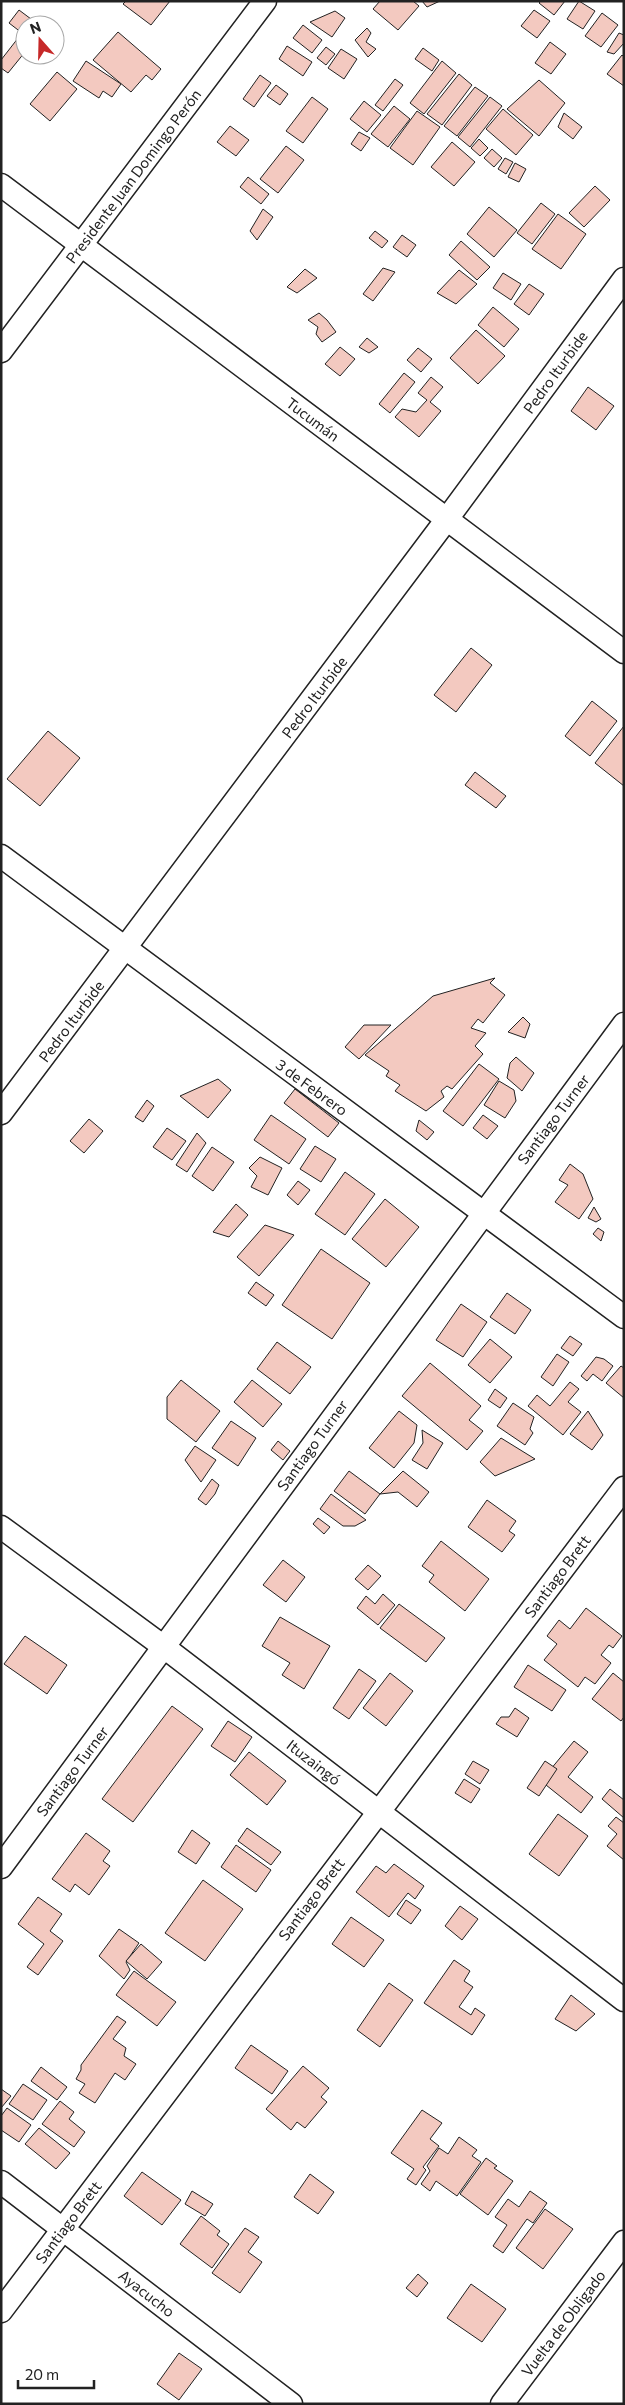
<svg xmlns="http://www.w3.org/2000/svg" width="625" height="2405" viewBox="0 0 625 2405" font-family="Commissioner,sans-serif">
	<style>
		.building { fill: #f3c9c0; stroke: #222 }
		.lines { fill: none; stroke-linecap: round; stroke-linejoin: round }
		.minor-casing { stroke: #222; stroke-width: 25 }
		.minor { stroke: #fff; stroke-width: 22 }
		.labels { text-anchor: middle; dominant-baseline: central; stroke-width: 4; stroke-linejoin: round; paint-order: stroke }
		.street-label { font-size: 15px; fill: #222; stroke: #fff }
	</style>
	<rect width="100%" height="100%" fill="#fff"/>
	<g class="building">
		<path d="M126 1H170L151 25 123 4Z"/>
		<path d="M380 1H413L419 6 398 30 373 9Z"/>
		<path d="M422 1H440L427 7Z"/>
		<path d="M541 1H565L554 15 539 3Z"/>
		<path d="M579 1 595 11 583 29 567 19Z"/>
		<path d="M19 10 39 25H25V52L8 73 1 68V60L22 33 9 23Z"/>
		<path d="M534 10 550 21 537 38 521 26Z"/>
		<path d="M335 11 345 18 332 37 310 22Z"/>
		<path d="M602 13 618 25 601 47 585 36Z"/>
		<path d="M303 25 322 40 312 53 293 38Z"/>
		<path d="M367 28 371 33 366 42 376 49 368 57 355 40Z"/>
		<path d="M118 32 161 69 152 80 146 75 131 92 93 60Z"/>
		<path d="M619 33 624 35V43L614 54 607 52Z"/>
		<path d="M550 42 566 54 551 74 535 63Z"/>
		<path d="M287 46 312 62 303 76 279 59Z"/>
		<path d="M326 47 335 54 326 65 317 58Z"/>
		<path d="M423 48 439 60 432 71 415 59Z"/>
		<path d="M341 49 357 59 344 79 328 68Z"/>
		<path d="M622 55 624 57V86L607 74Z"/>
		<path d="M86 61 121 84 112 97 103 91 99 98 73 81Z"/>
		<path d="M442 61 456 73 424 114 410 103Z"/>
		<path d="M57 72 77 89 50 121 30 104Z"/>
		<path d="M459 74 472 85 442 125 427 114Z"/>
		<path d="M260 75 271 83 254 107 243 99Z"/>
		<path d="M395 79 403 85 383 111 375 105Z"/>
		<path d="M539 80 565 103 539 136 507 109Z"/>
		<path d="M276 85 288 94 280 105 267 96Z"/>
		<path d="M475 87 488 96 457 136 444 126Z"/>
		<path d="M312 97 328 109 303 143 286 131Z"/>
		<path d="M490 97 502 106 470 147 458 137Z"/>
		<path d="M364 101 381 115 367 132 350 119Z"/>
		<path d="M394 106 410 119 388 147 371 134Z"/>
		<path d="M503 109 533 135 516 155 486 129Z"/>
		<path d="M417 111 440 127 413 165 390 148Z"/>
		<path d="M564 113 582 127 573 139 558 127Z"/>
		<path d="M230 126 249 140 236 156 217 142Z"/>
		<path d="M359 132 370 138 361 151 351 144Z"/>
		<path d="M479 139 488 148 480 156 471 148Z"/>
		<path d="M452 142 475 162 454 186 431 167Z"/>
		<path d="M286 146 304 160 278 193 260 179Z"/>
		<path d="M492 149 502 158 494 167 484 158Z"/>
		<path d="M505 158 513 162 506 174 498 169Z"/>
		<path d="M515 163 526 169 519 182 508 177Z"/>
		<path d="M248 177 269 194 261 204 240 187Z"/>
		<path d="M595 186 610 200 584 227 569 213Z"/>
		<path d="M541 203 555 214 532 244 517 233Z"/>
		<path d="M489 207 517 230 494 257 467 234Z"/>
		<path d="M263 209 273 217 257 240 250 231Z"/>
		<path d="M558 214 586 234 561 269 532 249Z"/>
		<path d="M375 231 388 241 382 248 369 238Z"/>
		<path d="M402 235 416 245 407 257 393 247Z"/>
		<path d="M461 241 490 267 477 280 449 255Z"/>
		<path d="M383 268 395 272 373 301 363 294Z"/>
		<path d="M305 269 317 278 297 293 287 287Z"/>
		<path d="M459 270 477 284 456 304 437 293Z"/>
		<path d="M503 273 521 284 511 300 493 288Z"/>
		<path d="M529 284 544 294 529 315 514 304Z"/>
		<path d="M493 307 519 329 504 347 478 325Z"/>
		<path d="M319 313 327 320 336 332 322 342 316 334 318 327 308 320Z"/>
		<path d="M476 330 505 356 478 384 450 358Z"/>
		<path d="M367 338 378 347 369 353 359 347Z"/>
		<path d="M340 347 355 359 340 376 325 364Z"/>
		<path d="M418 348 432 359 421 372 407 360Z"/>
		<path d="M404 373 415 382 390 413 379 404Z"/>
		<path d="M431 377 443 387 430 402 441 411 419 437 395 417 402 409 416 412 427 400 418 393Z"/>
		<path d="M588 387 614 406 596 430 571 411Z"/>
		<path d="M471 648 492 665 456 712 434 695Z"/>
		<path d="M592 701 617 721 590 756 565 736Z"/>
		<path d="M624 726V786L595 763Z"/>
		<path d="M48 731 80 758 40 806 7 779Z"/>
		<path d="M475 772 506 796 496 808 465 785Z"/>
		<path d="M495 978 490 983 505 995 483 1023 478 1019 471 1028 486 1033 475 1046 483 1054 452 1089 447 1086 441 1091 444 1097 426 1111 395 1091 400 1085 386 1076 389 1071 365 1055 433 996Z"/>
		<path d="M523 1017 530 1024 525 1038 508 1032Z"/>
		<path d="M364 1025H391L359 1059 345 1047Z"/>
		<path d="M516 1057 534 1073 522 1091 507 1078 510 1063Z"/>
		<path d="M479 1064 499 1079 463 1126 443 1111Z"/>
		<path d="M218 1079 231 1090 208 1118 180 1096Z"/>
		<path d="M499 1081 514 1090 516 1101 505 1118 484 1105Z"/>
		<path d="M295 1089 339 1123 328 1137 284 1103Z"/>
		<path d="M147 1100 154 1106 143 1122 135 1117Z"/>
		<path d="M271 1115 306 1139 289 1164 254 1140Z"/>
		<path d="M483 1115 498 1126 487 1139 473 1128Z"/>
		<path d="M89 1119 103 1131 84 1153 70 1141Z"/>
		<path d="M419 1120 434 1132 427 1140 416 1131Z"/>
		<path d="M167 1128 186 1141 172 1160 153 1147Z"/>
		<path d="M197 1133 206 1143 187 1172 176 1165Z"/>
		<path d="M315 1146 336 1159 321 1182 300 1169Z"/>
		<path d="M212 1147 234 1162 213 1191 192 1176Z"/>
		<path d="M260 1157 282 1168 268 1195 251 1187 257 1176 249 1168Z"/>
		<path d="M570 1164 583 1174 593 1199 579 1219 555 1202 568 1185 559 1180Z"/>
		<path d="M345 1172 375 1194 345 1235 315 1214Z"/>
		<path d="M298 1181 310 1190 298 1205 287 1195Z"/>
		<path d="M385 1199 419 1227 386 1267 352 1239Z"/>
		<path d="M236 1204 248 1215 229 1237 213 1232Z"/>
		<path d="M594 1207 601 1219 596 1222 588 1218Z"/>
		<path d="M265 1225 294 1235 259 1276 237 1257Z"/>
		<path d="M598 1228 604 1232 601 1241 593 1234Z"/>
		<path d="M321 1249 370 1283 332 1339 282 1305Z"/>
		<path d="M256 1282 274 1295 266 1306 248 1293Z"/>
		<path d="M507 1293 531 1310 515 1334 490 1317Z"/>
		<path d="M461 1304 487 1322 463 1357 436 1340Z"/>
		<path d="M570 1336 582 1344 573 1356 561 1348Z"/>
		<path d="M490 1339 512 1357 490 1383 468 1365Z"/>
		<path d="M277 1342 311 1367 290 1394 257 1369Z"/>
		<path d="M557 1354 569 1362 553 1386 541 1377Z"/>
		<path d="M596 1357 604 1359 613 1366 602 1381 593 1374 587 1381 581 1376Z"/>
		<path d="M430 1363 481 1406 469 1420 483 1431 467 1450 402 1396Z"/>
		<path d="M621 1366 624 1368V1398L606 1383Z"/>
		<path d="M181 1380 220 1411 196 1442 167 1419V1397Z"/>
		<path d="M252 1380 282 1404 263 1427 234 1402Z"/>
		<path d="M570 1382 579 1389 568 1402 581 1412 563 1435 528 1406 537 1395 550 1406Z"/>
		<path d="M495 1389 507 1398 500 1408 488 1400Z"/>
		<path d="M513 1403 534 1417 530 1429 533 1433 525 1445 497 1426Z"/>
		<path d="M399 1411 417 1425 414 1443 394 1468 369 1448Z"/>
		<path d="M588 1411 603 1435 592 1450 570 1434Z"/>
		<path d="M231 1421 256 1438 238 1466 212 1448Z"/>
		<path d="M422 1430 443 1443 427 1469 412 1460 423 1443Z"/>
		<path d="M501 1438 535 1459 495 1476 480 1462Z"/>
		<path d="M278 1441 290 1451 283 1460 271 1450Z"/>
		<path d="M195 1446 216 1460 201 1482 185 1460Z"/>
		<path d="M349 1471 380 1494 365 1514 334 1491Z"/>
		<path d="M403 1471 429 1492 417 1507 398 1492 380 1494Z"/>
		<path d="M212 1479 219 1485 215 1494 206 1505 198 1499Z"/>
		<path d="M331 1494 366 1520 355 1526H343L320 1509Z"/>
		<path d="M487 1500 516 1521 509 1531 515 1535 502 1552 468 1527Z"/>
		<path d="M318 1518 330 1527 324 1534 313 1524Z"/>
		<path d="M441 1541 489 1579 465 1611 429 1582 434 1575 422 1566Z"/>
		<path d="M283 1560 305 1577 286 1602 263 1585Z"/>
		<path d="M368 1565 381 1576 368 1590 355 1579Z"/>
		<path d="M383 1594 395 1605 378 1625 357 1608 366 1596 375 1604Z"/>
		<path d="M399 1604 445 1638 426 1662 380 1628Z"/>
		<path d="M586 1608 622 1636 613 1648 609 1645 601 1655 611 1663 595 1684 585 1677 578 1687 544 1660 557 1644 547 1636 559 1620 570 1629Z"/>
		<path d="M280 1617 330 1646 304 1689 282 1675 290 1663 262 1646Z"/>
		<path d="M25 1636 67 1665 47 1694 4 1664Z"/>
		<path d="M528 1665 566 1690 552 1711 514 1687Z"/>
		<path d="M359 1669 376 1681 349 1719 333 1708Z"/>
		<path d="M390 1673 413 1691 386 1726 363 1708Z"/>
		<path d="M613 1673 624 1682V1717L621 1721 592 1699Z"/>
		<path d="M172 1706 203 1729 133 1822 102 1799Z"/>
		<path d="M515 1708 529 1718 517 1737 496 1724 501 1717H509Z"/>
		<path d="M228 1721 252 1737 235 1762 211 1746Z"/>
		<path d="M574 1741 588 1752 568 1777 593 1797 581 1813 541 1781Z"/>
		<path d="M249 1752 286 1781 267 1805 230 1775Z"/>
		<path d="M473 1761 489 1770 480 1784 465 1774Z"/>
		<path d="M545 1761 557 1769 539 1796 527 1788Z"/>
		<path d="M464 1779 480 1789 471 1803 455 1793Z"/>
		<path d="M610 1789 624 1800V1818L602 1799Z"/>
		<path d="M558 1814 588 1836 559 1876 529 1854Z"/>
		<path d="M616 1817 624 1823V1860L607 1846 617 1834 608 1826Z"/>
		<path d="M247 1828 281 1852 271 1865 238 1841Z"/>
		<path d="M192 1830 210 1843 196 1864 178 1852Z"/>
		<path d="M86 1833 110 1851 103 1861 110 1866 89 1895 75 1884 70 1892 52 1879Z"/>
		<path d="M236 1845 271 1870 256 1892 221 1867Z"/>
		<path d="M394 1864 424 1886 415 1899 408 1893 389 1917 356 1892 376 1866 386 1873Z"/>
		<path d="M203 1880 243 1909 205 1961 165 1933Z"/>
		<path d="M38 1897 62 1914 50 1931 63 1941 38 1975 27 1967 44 1944 18 1924Z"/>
		<path d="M406 1900 421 1910 411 1924 397 1914Z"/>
		<path d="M460 1906 478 1919 462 1940 445 1926Z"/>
		<path d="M351 1917 384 1940 364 1967 332 1944Z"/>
		<path d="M119 1929 139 1943 126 1962 130 1970 124 1979 99 1956Z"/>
		<path d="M141 1944 162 1962 147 1979 126 1961Z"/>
		<path d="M454 1960 470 1971 464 1981 473 1987 459 2007 471 2015 475 2008 485 2015 472 2035 424 2003Z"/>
		<path d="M134 1971 176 2002 157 2026 116 1995Z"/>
		<path d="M389 1983 413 2000 380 2047 357 2030Z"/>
		<path d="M571 1995 595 2014 576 2031 555 2019Z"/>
		<path d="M117 2016 126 2022 113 2039 126 2048 124 2056 136 2064 125 2080 115 2073 95 2103 79 2093 85 2084 76 2079 81 2070V2065Z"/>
		<path d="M251 2045 288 2071 272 2094 235 2068Z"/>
		<path d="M303 2066 329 2088 321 2097 327 2102 305 2128 297 2122 291 2130 266 2109Z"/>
		<path d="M41 2067 67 2087 57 2100 31 2081Z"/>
		<path d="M23 2084 47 2100 33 2120 9 2104Z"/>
		<path d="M1 2089 11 2096 1 2108Z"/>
		<path d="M60 2101 74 2112 69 2119 85 2132 74 2147 42 2124Z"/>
		<path d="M7 2108 31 2125 19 2142 1 2130V2116Z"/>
		<path d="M422 2110 442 2123 430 2139 439 2146 423 2167 426 2170 416 2185 407 2179 414 2169 391 2153Z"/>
		<path d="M39 2128 70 2153 56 2169 25 2144Z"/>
		<path d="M459 2137 477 2150 472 2156 481 2162 457 2196 436 2181 430 2191 421 2184 430 2171 427 2166 439 2148 448 2154Z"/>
		<path d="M486 2158 497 2166 494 2168 513 2181 488 2215 460 2194Z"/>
		<path d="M142 2172 181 2200 162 2225 124 2196Z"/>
		<path d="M310 2174 334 2192 318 2214 294 2197Z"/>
		<path d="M192 2191 213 2204 205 2216 185 2204Z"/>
		<path d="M530 2191 547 2203 533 2223 527 2219 503 2253 493 2246 507 2225 495 2217 508 2199 519 2207Z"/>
		<path d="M545 2209 573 2229 543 2269 516 2248Z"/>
		<path d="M201 2216 220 2231 217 2235 229 2244 212 2268 180 2244Z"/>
		<path d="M245 2228 259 2237 248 2252 262 2262 240 2293 212 2273Z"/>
		<path d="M418 2274 428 2283 417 2297 406 2288Z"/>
		<path d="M471 2284 506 2309 482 2342 447 2318Z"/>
		<path d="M179 2353 202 2369 179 2400 157 2384Z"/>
	</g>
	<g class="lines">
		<g class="minor-casing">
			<g id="minor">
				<path d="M1 185 624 652"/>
				<path d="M1 351 265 1"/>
				<path d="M1 856 624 1317"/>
				<path d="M1 1113 447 519 624 279"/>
				<path d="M1 1527 164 1647 624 2000"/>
				<path d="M1 1867 624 1024"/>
				<path d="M1 2182 291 2404"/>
				<path d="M1 2311 624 1488"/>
				<path d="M502 2404 624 2242"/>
			</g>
		</g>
		<use href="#minor" class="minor"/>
	</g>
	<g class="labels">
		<g class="street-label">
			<text transform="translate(133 176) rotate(-53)">Presidente Juan Domingo Perón</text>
			<text transform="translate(555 372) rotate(-54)">Pedro Iturbide</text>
			<text transform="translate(313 419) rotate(37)">Tucumán</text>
			<text transform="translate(314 697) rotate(-53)">Pedro Iturbide</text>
			<text transform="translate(71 1021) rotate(-53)">Pedro Iturbide</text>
			<text transform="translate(312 1087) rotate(36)">3 de Febrero</text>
			<text transform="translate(553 1119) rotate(-53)">Santiago Turner</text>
			<text transform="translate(312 1445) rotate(-54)">Santiago Turner</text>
			<text transform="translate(557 1576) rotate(-53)">Santiago Brett</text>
			<text transform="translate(314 1762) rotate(38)">Ituzaingó</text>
			<text transform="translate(72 1771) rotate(-53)">Santiago Turner</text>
			<text transform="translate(311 1899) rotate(-53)">Santiago Brett</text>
			<text transform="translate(68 2222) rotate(-53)">Santiago Brett</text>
			<text transform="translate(147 2293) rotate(38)">Ayacucho</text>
			<text transform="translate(563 2323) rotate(-53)">Vuelta de Obligado</text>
		</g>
	</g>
	<rect width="625" height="2405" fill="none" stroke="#222222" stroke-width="5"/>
	<g transform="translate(40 40) rotate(340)"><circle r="24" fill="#ffffff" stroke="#a7a7a7"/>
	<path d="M0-4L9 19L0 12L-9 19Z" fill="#c62828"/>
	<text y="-8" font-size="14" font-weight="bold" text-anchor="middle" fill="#222222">N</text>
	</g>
	<path d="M18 2380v8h76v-8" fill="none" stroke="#222222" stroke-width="2.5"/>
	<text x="25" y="2380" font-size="15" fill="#222222" stroke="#ffffff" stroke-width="4" paint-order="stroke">20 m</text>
</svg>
